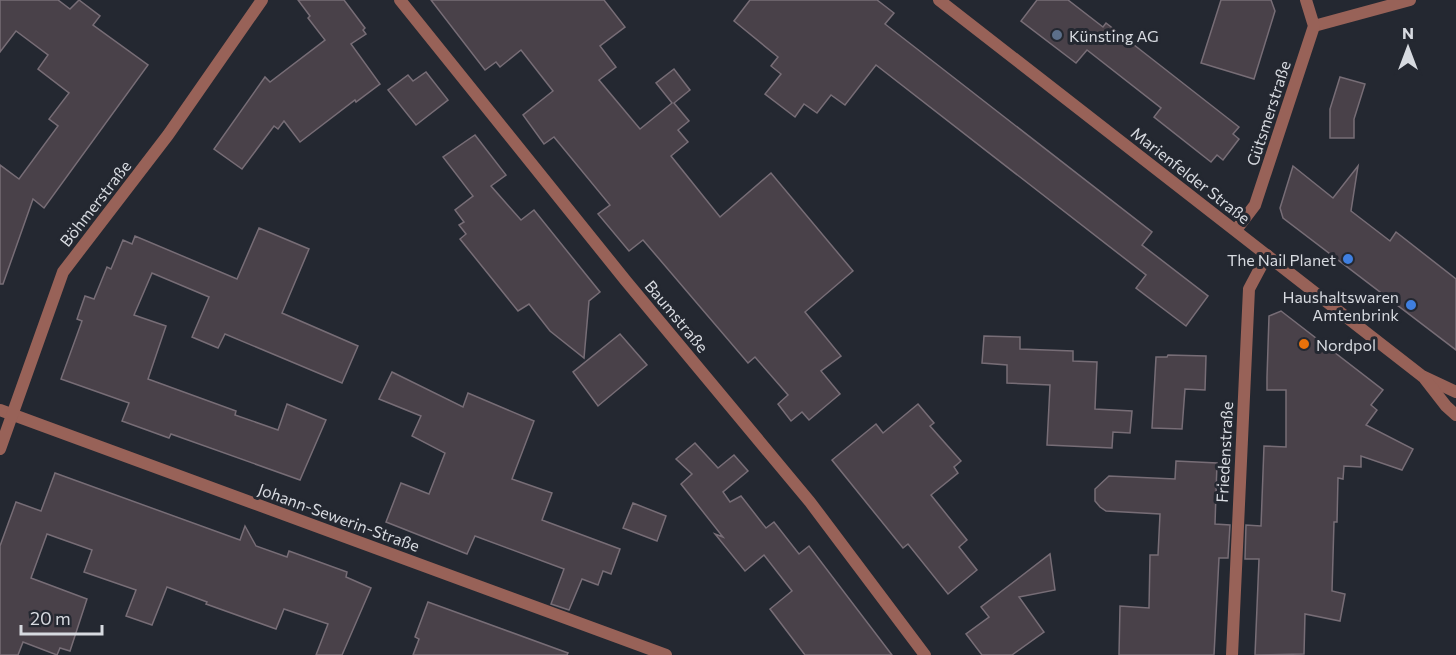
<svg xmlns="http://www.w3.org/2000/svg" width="1456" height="655" viewBox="0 0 1456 655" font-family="Commissioner,sans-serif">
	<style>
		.building { fill: #494149; stroke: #776d76; stroke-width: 1.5 }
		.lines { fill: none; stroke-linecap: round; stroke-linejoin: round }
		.minor { stroke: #986258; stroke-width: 12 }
		.tertiary { stroke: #986258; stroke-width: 12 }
		.service-dot { fill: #5c6f8a; stroke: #242831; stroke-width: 2 }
		.shop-dot { fill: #3f7fe0; stroke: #242831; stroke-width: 2 }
		.food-dot { fill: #e8710a; stroke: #242831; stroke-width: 2 }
		.labels { text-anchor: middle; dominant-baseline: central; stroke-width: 6; stroke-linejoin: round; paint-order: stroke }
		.poi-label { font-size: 16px; fill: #d7dae0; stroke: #242831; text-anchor: start }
		.street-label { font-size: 16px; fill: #d7dae0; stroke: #242831 }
	</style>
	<rect width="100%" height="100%" fill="#242831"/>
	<g class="building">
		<path d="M0 0H58L70 9 79 0 100 16 93 25 148 65 44 208 33 199 3 284H0V165L19 179 58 126 49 119 69 93 38 69 48 55 16 31 0 52Z"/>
		<path d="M298 0H344L365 28 363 30 366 34 351 44 380 84 356 102 355 100 300 142 284 121 278 129 274 126 242 169 214 149 265 77 270 82 325 40 308 18 310 16Z"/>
		<path d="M431 0H604L625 27 600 46 616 67 599 80 640 129 672 103 656 83 674 69 690 90 674 103 689 121 678 130 688 142 671 156 720 217 771 173 853 271 805 312 841 356 821 371 840 394 809 420 802 412 791 421 778 404 788 395 755 357 748 363 643 240 629 251 598 214 610 205 554 137 544 144 523 115 553 91 521 50 500 67 496 62 485 70Z"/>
		<path d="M750 0H877L894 13 885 24 1152 232 1142 245 1208 296 1186 326 1136 288 1146 275 876 65 845 105 831 95 817 113 804 104 795 117 765 94 781 74 771 66 778 57 734 21Z"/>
		<path d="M1037 0H1068L1103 27 1106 23 1239 127 1233 134 1239 139 1223 160 1217 155 1211 162 1154 117 1161 108 1087 50 1076 63 1021 21Z"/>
		<path d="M1221 0H1271L1275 11 1254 79 1201 63Z"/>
		<path d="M426 72 448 100 416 125 388 90 408 75 413 81Z"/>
		<path d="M1340 77 1365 84 1354 119V138H1330V109Z"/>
		<path d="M475 135 506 175 491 186 521 220 534 210 600 292 589 301 584 358 550 331 529 304 518 311 460 239 466 234 459 225 464 222 455 210 473 196 443 157Z"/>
		<path d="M1293 166 1333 198 1358 166 1351 211 1390 241 1396 232 1456 279V350L1283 218 1280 208Z"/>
		<path d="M259 228 309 249 282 313 358 346 342 383 225 334 218 348 192 337 209 297 152 273 134 315 166 326 148 379 236 411 235 415 278 430 287 404 326 420 300 480 171 434 169 438 122 421 129 403 61 379 82 321 77 319 85 296 94 299 107 267 111 269 123 240 132 244 135 236 237 279Z"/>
		<path d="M1281 311 1383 390 1371 405 1377 410 1366 425 1413 449 1402 470 1361 456V467L1344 466 1343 479 1338 478 1337 522H1334L1332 591 1345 594 1340 621 1305 614 1304 654 1255 655 1259 559H1245L1246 525 1261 526 1264 446 1286 447V390H1267V377L1269 316Z"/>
		<path d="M620 334 647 365 598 406 573 372Z"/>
		<path d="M984 336 1020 337V349L1073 351V361L1097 362 1095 409 1132 411 1130 433 1113 432 1112 448 1047 445 1050 385 1007 383V365L982 363Z"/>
		<path d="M1168 355 1206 356 1205 390 1185 389 1182 429 1152 428 1156 357H1167Z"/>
		<path d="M392 372 463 407 468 393 534 421 512 479 552 493 542 520 620 549 611 574 603 571 598 585 582 579 569 610 551 604 564 569 475 536 467 554 386 522 401 483 429 494 445 453 412 436 421 416 379 399Z"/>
		<path d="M918 404 934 423 930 426 961 461 954 467 958 473 931 495 967 540 959 547 977 570 948 594 908 544 903 548 832 460 876 424 883 433Z"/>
		<path d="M695 443 718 468 734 455 748 471 723 492 730 502 741 496 766 528 774 522 799 554 809 546 892 655H805L770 609 792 591 764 555 745 571 715 534 723 537 681 484 692 474 676 459Z"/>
		<path d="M1176 461 1217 463 1215 524 1230 525 1228 558H1219L1214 655H1119L1120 606 1149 608 1150 555H1158L1160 514 1106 511 1100 507 1095 501V489L1109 476 1175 479Z"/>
		<path d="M55 473 240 540 245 526 256 546 287 557 289 551 347 572 346 577 371 588 342 655H316L328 624 284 609 276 629 206 604 207 602 167 587 152 625 126 616 136 590 84 572 92 550 47 534 31 578 87 599 70 651 60 648 57 655 23 642 18 655H0V546L16 502 41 511Z"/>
		<path d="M633 503 666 516 657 541 623 528Z"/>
		<path d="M1050 554 1055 590 1019 597 1044 632 1012 655H982L966 634 989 617 981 607Z"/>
		<path d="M428 602 568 653 567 655H413L419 639 415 637Z"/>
	</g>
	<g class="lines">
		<g class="minor">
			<path d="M400 0 626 281 810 502 925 655"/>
			<path d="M1314 26 1410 0"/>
			<path d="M1236 230 1255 205 1314 26 1306 0"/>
			<path d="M0 410 666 655"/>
			<path d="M0 449 63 272 168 135 262 0"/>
			<path d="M1232 655 1249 289 1267 255"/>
		</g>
		<g class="tertiary">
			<path d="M939 0 1422 376 1456 392"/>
			<path d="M1425 379 1446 406 1456 415"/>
		</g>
	</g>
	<circle class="service-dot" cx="1057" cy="35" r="6"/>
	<g class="shop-dot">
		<circle cx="1348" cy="259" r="6"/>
		<circle cx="1411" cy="305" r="6"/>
	</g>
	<circle class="food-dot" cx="1304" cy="344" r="6"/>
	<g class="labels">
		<g class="poi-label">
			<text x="1069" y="35">Künsting AG</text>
			<text x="1336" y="259" text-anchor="end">The Nail Planet</text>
			<text x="1399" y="296" text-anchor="end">Haushaltswaren<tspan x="1399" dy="18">Amtenbrink</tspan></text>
			<text x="1316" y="344">Nordpol</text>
		</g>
		<g class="street-label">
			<text transform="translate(1268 113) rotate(-72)">Gütsmerstraße</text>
			<text transform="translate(1191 175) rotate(38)">Marienfelder Straße</text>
			<text transform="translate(95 203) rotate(-52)">Böhmerstraße</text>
			<text transform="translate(677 316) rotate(50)">Baumstraße</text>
			<text transform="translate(1224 452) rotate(-87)">Friedenstraße</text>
			<text transform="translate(339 517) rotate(20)">Johann-Sewerin-Straße</text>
		</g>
	</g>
	<g transform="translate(1408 48)" stroke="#242831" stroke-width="4.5" paint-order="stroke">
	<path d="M0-4.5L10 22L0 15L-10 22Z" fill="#d7dae0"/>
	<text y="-9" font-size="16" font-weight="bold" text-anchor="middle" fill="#d7dae0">N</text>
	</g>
	<path d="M21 625v9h81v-9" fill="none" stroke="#d7dae0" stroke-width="3"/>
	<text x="30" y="625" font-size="18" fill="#d7dae0" stroke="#242831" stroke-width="4.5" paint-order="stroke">20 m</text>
</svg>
